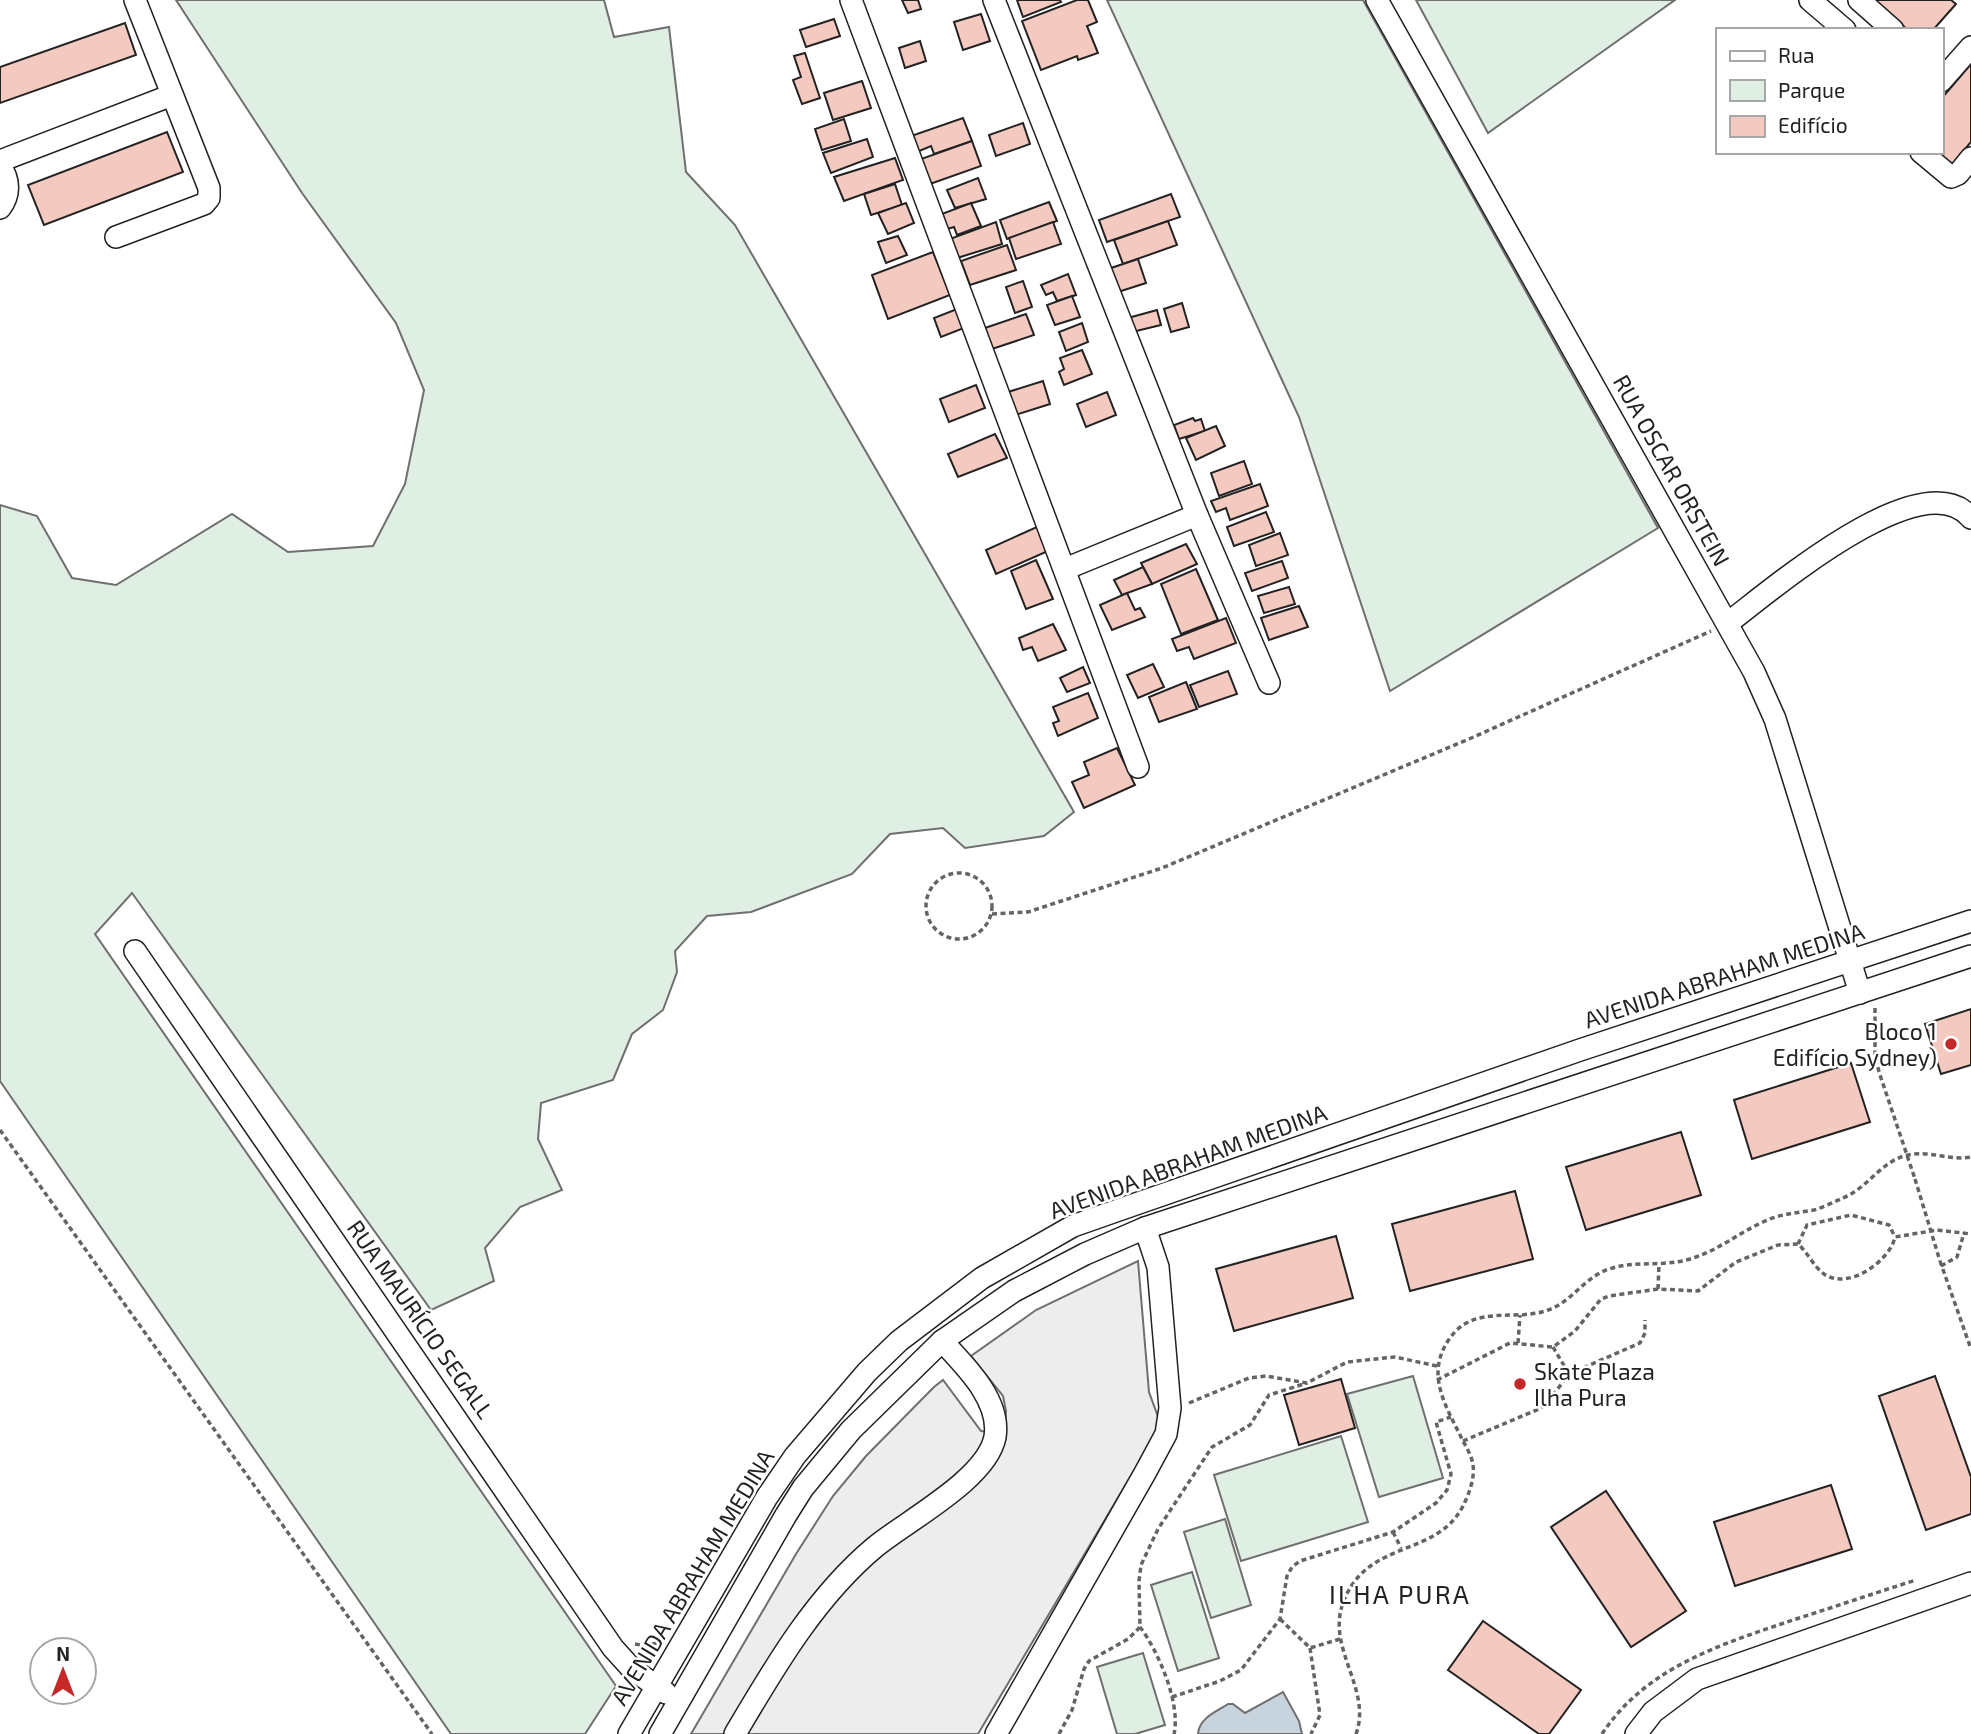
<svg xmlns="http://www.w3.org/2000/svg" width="1971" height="1734" viewBox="0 0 1971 1734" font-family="'Exo 2',sans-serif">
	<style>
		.green { fill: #e0efe3; stroke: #6f6f6f; stroke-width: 2 }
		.parking { fill: #ededed; stroke: #6f6f6f; stroke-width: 2 }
		.water { fill: #c7d3dd; stroke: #6f6f6f; stroke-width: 2 }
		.building { fill: #f3c9c0; stroke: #222; stroke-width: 2 }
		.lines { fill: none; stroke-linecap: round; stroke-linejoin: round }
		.minor-casing { stroke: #222; stroke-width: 24 }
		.path { stroke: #646464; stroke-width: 3.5; stroke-dasharray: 5 3.5; stroke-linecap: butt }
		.minor { stroke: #fff; stroke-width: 21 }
		.path-bridge { stroke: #646464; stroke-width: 3.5; stroke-dasharray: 5 3.5; stroke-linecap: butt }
		.poi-dot { fill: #c62828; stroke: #fff; stroke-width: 2.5 }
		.labels { text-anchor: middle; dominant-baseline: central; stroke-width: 5; stroke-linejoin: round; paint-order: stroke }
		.street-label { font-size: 23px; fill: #222; stroke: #fff }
		.poi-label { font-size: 23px; fill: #222; stroke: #fff; text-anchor: end }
		.quarter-label { font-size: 26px; letter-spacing: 2px; fill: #222; stroke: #fff }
	</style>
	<rect width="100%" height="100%" fill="#fff"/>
	<g class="green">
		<path d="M176 0H604L614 37 669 27 686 172 735 225 1074 812 1044 836 965 848 943 828 890 834 852 874 751 912 707 916 675 951 677 972 663 1010 632 1034 613 1080 541 1103 538 1139 562 1190 520 1207 485 1248 494 1281 431 1310 132 893 95 934 616 1686 585 1734H451L0 1081V505L37 516 72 578 116 585 232 514 288 552 373 546 405 484 424 390 396 323 302 193Z"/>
		<path d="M1107 0H1363L1658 528 1390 691 1299 417Z"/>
		<path d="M1416 0H1675L1488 133Z"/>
		<path d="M1413 1376 1443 1478 1379 1497 1347 1394Z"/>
		<path d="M1341 1436 1368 1522 1241 1561 1214 1475Z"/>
		<path d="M1225 1519 1251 1605 1211 1618 1184 1532Z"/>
		<path d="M1192 1572 1219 1658 1178 1671 1151 1585Z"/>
		<path d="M1143 1653 1165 1725 1135 1734H1117L1097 1667Z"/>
	</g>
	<path class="parking" d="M1138 1261 1149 1392 1161 1425 978 1734H691L796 1554 833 1496 866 1456 934 1387 943 1380 981 1431 1005 1434 1006 1411 1003 1396 971 1356 1036 1310Z"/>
	<path class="water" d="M1283 1692 1299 1721 1302 1734H1198C1199 1718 1216 1712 1228 1704H1233L1245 1713Z"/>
	<g class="building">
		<path d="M902 0H918L921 9 908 13Z"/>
		<path d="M1017 0H1060L1061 2 1023 17Z"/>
		<path d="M1077 0H1088L1097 22 1087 26 1098 53 1078 60 1077 56 1041 70 1022 21Z"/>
		<path d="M1873 0H1951L1956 4 1933 30H1908Z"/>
		<path d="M981 14 990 41 963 50 954 22Z"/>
		<path d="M834 19 840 36 806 47 800 30Z"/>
		<path d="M125 23 136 55 0 103V67Z"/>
		<path d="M920 41 926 61 905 68 899 48Z"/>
		<path d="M805 53 820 98 802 104 793 80 801 77 794 56Z"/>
		<path d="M1971 64V142L1950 167 1933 152H1941V99Z"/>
		<path d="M862 81 871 108 833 120 824 93Z"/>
		<path d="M963 118 972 141 934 154 931 146 917 152 911 136Z"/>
		<path d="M844 119 851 141 822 150 815 129Z"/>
		<path d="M1023 123 1030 144 996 156 989 135Z"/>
		<path d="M167 132 183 172 44 225 28 185Z"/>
		<path d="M867 139 873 157 831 173 823 153Z"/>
		<path d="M972 141 981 166 930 184 921 159Z"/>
		<path d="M895 158 903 180 844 201 834 177Z"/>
		<path d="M978 178 986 199 955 208 947 190Z"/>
		<path d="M895 184 902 205 871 215 864 194Z"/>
		<path d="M1171 194 1180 217 1107 242 1099 220Z"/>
		<path d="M1049 202 1057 221 1007 239 1000 220Z"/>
		<path d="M906 203 914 223 888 234 878 213Z"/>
		<path d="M971 203 981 226 957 235 954 227 944 230 939 215Z"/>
		<path d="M1168 221 1177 245 1123 264 1114 240Z"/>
		<path d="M996 222 1002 244 954 259 947 240Z"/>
		<path d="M1053 222 1061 244 1016 259 1009 238Z"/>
		<path d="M898 236 907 255 886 263 878 242Z"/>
		<path d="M1007 245 1016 270 970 285 961 261Z"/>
		<path d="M933 252 950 295 888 319 872 275Z"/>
		<path d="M1138 259 1146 283 1118 292 1111 268Z"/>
		<path d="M1068 274 1076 295 1057 301 1053 292 1046 295 1041 285Z"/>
		<path d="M1023 281 1032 307 1015 313 1006 287Z"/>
		<path d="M1072 296 1080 317 1055 325 1047 305Z"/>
		<path d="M1182 303 1189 327 1171 332 1164 309Z"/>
		<path d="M957 309 964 328 941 337 934 318Z"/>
		<path d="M1157 310 1161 325 1132 332 1128 318Z"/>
		<path d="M1026 314 1034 335 989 350 982 329Z"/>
		<path d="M1082 323 1088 342 1066 351 1059 332Z"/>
		<path d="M1082 350 1092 374 1064 385 1059 372 1064 369 1060 358Z"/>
		<path d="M1043 381 1050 404 1015 415 1008 392Z"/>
		<path d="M976 385 985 408 949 422 940 399Z"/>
		<path d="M1107 392 1116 415 1086 427 1077 404Z"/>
		<path d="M1193 418 1195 421 1201 419 1205 431 1179 439 1174 425Z"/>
		<path d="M1216 426 1225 446 1196 460 1186 438Z"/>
		<path d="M995 434 1007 458 958 477 948 454Z"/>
		<path d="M1244 461 1252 484 1219 496 1211 473Z"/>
		<path d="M1260 484 1268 506 1230 520 1226 508 1216 512 1211 501Z"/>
		<path d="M1266 512 1274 532 1234 546 1227 527Z"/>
		<path d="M1039 526 1048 551 996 574 986 550Z"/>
		<path d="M1280 533 1288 555 1256 566 1249 545Z"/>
		<path d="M1186 544 1197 564 1152 584 1141 563Z"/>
		<path d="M1036 560 1053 599 1026 609 1011 571Z"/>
		<path d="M1282 561 1288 578 1252 591 1245 573Z"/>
		<path d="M1143 567 1152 584 1122 595 1114 580Z"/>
		<path d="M1196 569 1218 620 1181 634 1161 584Z"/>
		<path d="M1289 587 1295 604 1264 613 1258 596Z"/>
		<path d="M1127 593 1135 610 1140 608 1145 617 1112 630 1100 605Z"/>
		<path d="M1299 606 1308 627 1269 640 1261 618Z"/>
		<path d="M1226 618 1236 643 1194 659 1189 647 1177 651 1172 639Z"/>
		<path d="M1053 624 1066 650 1038 661 1032 647 1023 650 1019 638Z"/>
		<path d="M1153 664 1164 687 1138 698 1127 675Z"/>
		<path d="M1083 667 1090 683 1067 692 1060 678Z"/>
		<path d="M1228 671 1237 694 1199 707 1190 685Z"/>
		<path d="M1186 682 1197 709 1159 722 1149 697Z"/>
		<path d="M1088 693 1098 718 1058 736 1053 723 1059 721 1053 707Z"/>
		<path d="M1117 748 1135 785 1084 808 1072 782 1089 775 1084 762Z"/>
		<path d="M1971 1009V1065L1941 1074 1925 1024Z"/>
		<path d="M1851 1063 1870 1122 1752 1159 1734 1100Z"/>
		<path d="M1681 1132 1701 1195 1586 1230 1566 1167Z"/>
		<path d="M1515 1191 1533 1259 1410 1291 1392 1224Z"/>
		<path d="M1336 1236 1353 1298 1234 1331 1216 1269Z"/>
		<path d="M1935 1376 1971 1477V1514L1926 1530 1879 1396Z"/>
		<path d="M1341 1379 1355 1428 1299 1445 1284 1395Z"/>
		<path d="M1831 1485 1852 1549 1735 1586 1714 1522Z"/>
		<path d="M1606 1491 1686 1611 1631 1647 1551 1527Z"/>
		<path d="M1483 1621 1581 1690 1549 1734H1539L1448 1670Z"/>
	</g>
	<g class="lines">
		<g class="minor-casing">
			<g id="minor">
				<path d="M851 0 1138 767"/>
				<path d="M994 0 1197 515 1269 683"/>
				<path d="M1377 0 1754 672 1775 719 1860 993"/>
				<path d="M1810 0 1845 30"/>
				<path d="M1859 0 1893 30"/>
				<path d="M1941 81 1971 47"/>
				<path d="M1921 152 1951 177 1958 174 1971 158"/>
				<path d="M0 161 172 95"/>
				<path d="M0 166C10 180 10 195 0 208"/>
				<path d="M116 237 204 204 209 198V188L135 0"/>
				<path d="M1065 569 1197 515"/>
				<path d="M1728 623C1769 592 1923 459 1971 518"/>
				<path d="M135 951 613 1648 632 1669 666 1693"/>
				<path d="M629 1734 767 1497 795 1456 867 1372 899 1341 982 1278 1073 1226 1130 1206 1580 1050 1971 921"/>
				<path d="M660 1734 786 1515 803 1488 851 1430 942 1341 1014 1291 1085 1254 1145 1228 1971 956"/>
				<path d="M735 1734C774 1668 815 1597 875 1547 908 1520 987 1479 995 1437 1001 1400 965 1366 942 1341"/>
				<path d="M996 1734 1145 1473 1166 1434 1170 1408 1158 1267 1145 1228"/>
				<path d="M1636 1734 1653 1712 1697 1679 1971 1583"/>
			</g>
		</g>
		<g class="path">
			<circle cx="959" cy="906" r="33"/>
			<path d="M992 914 1028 912 1162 868 1469 739 1711 631"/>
			<path d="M1875 1008V1054L1879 1072 1915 1179"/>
			<path d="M0 1130 432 1734"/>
			<path d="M1798 1244 1807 1225 1851 1215 1889 1225 1895 1237"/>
			<path d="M1940 1261 1971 1349"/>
			<path d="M1941 1266 1957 1257 1964 1233"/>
			<path d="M1658 1289 1659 1264"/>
			<path d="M1518 1343 1520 1315"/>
			<path d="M1553 1347 1569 1374"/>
			<path d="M1437 1380 1510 1343 1553 1347 1575 1331 1601 1299 1609 1296 1658 1289 1698 1291 1736 1262 1778 1245 1798 1244C1808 1253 1814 1267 1824 1274 1848 1291 1890 1261 1895 1237L1937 1230 1971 1234"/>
			<path d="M1189 1403 1249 1378 1266 1376 1307 1383 1347 1362 1395 1357 1437 1366"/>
			<path d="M1463 1441 1539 1409 1547 1403 1569 1374 1640 1343 1645 1333V1320"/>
			<path d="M1393 1532 1401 1548"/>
			<path d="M1280 1619 1310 1648 1340 1639"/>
			<path d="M1140 1627C1158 1651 1181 1703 1174 1734"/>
			<path d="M635 1644 646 1646 660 1642"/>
			<path d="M1310 1648 1320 1715 1311 1734"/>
			<path d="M1172 1697 1220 1681 1241 1670 1280 1619 1287 1576 1292 1567 1300 1561 1393 1532 1436 1503 1447 1490 1451 1474 1436 1422 1451 1417"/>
			<path d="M1059 1734 1072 1710 1084 1669 1089 1661 1128 1639 1140 1627 1139 1581 1141 1565 1158 1529 1212 1447 1250 1425 1269 1395 1307 1383"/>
			<path d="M1356 1734C1372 1690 1328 1650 1342 1606 1364 1538 1436 1559 1463 1506 1469 1494 1475 1478 1473 1465 1472 1457 1467 1448 1463 1441 1446 1406 1424 1374 1450 1338 1475 1302 1520 1324 1553 1308 1573 1299 1587 1276 1609 1269 1632 1261 1658 1266 1682 1261 1712 1255 1735 1235 1763 1222 1779 1214 1796 1213 1814 1210 1824 1207 1834 1202 1843 1198 1868 1188 1882 1160 1908 1155 1929 1150 1950 1161 1971 1157"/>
			<path d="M1602 1734C1646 1667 1722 1644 1793 1620 1834 1607 1875 1593 1916 1580"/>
		</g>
		<use href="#minor" class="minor"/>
		<path class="path-bridge" d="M1915 1179 1940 1261"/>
	</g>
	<g class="poi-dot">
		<circle cx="1951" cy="1044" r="7"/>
		<circle cx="1520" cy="1384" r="7"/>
	</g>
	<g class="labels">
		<g class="street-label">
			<text transform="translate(1672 470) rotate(61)">RUA OSCAR ORSTEIN</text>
			<text transform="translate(1724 975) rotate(-18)">AVENIDA ABRAHAM MEDINA</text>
			<text transform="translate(1188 1161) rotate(-20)">AVENIDA ABRAHAM MEDINA</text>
			<text transform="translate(421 1319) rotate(55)">RUA MAURÍCIO SEGALL</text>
			<text transform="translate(692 1577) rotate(-59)">AVENIDA ABRAHAM MEDINA</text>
		</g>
		<g class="poi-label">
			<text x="1937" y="1031">Bloco 1<tspan x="1937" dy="26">Edifício Sydney)</tspan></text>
			<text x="1534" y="1371" text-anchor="start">Skate Plaza<tspan x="1534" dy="26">Ilha Pura</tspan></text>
		</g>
		<g class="quarter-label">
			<text x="1400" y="1593">ILHA PURA</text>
		</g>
	</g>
	<rect x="1716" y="28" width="228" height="126" fill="#ffffff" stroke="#a7a7a7" stroke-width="2"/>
	<rect x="1730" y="51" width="35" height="10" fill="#ffffff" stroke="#a7a7a7" stroke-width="2"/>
	<text x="1778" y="63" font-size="21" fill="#222222">Rua</text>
	<rect x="1730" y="80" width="35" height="21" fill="#e0efe3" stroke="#a7a7a7" stroke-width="2"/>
	<text x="1778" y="98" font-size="21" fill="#222222">Parque</text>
	<rect x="1730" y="116" width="35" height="21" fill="#f3c9c0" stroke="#a7a7a7" stroke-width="2"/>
	<text x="1778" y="133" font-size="21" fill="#222222">Edifício</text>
	<g transform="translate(63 1671)"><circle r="33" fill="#ffffff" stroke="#a7a7a7" stroke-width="2"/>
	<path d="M0-5L12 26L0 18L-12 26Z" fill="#c62828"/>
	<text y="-10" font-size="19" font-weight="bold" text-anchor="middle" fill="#222222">N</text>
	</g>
</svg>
